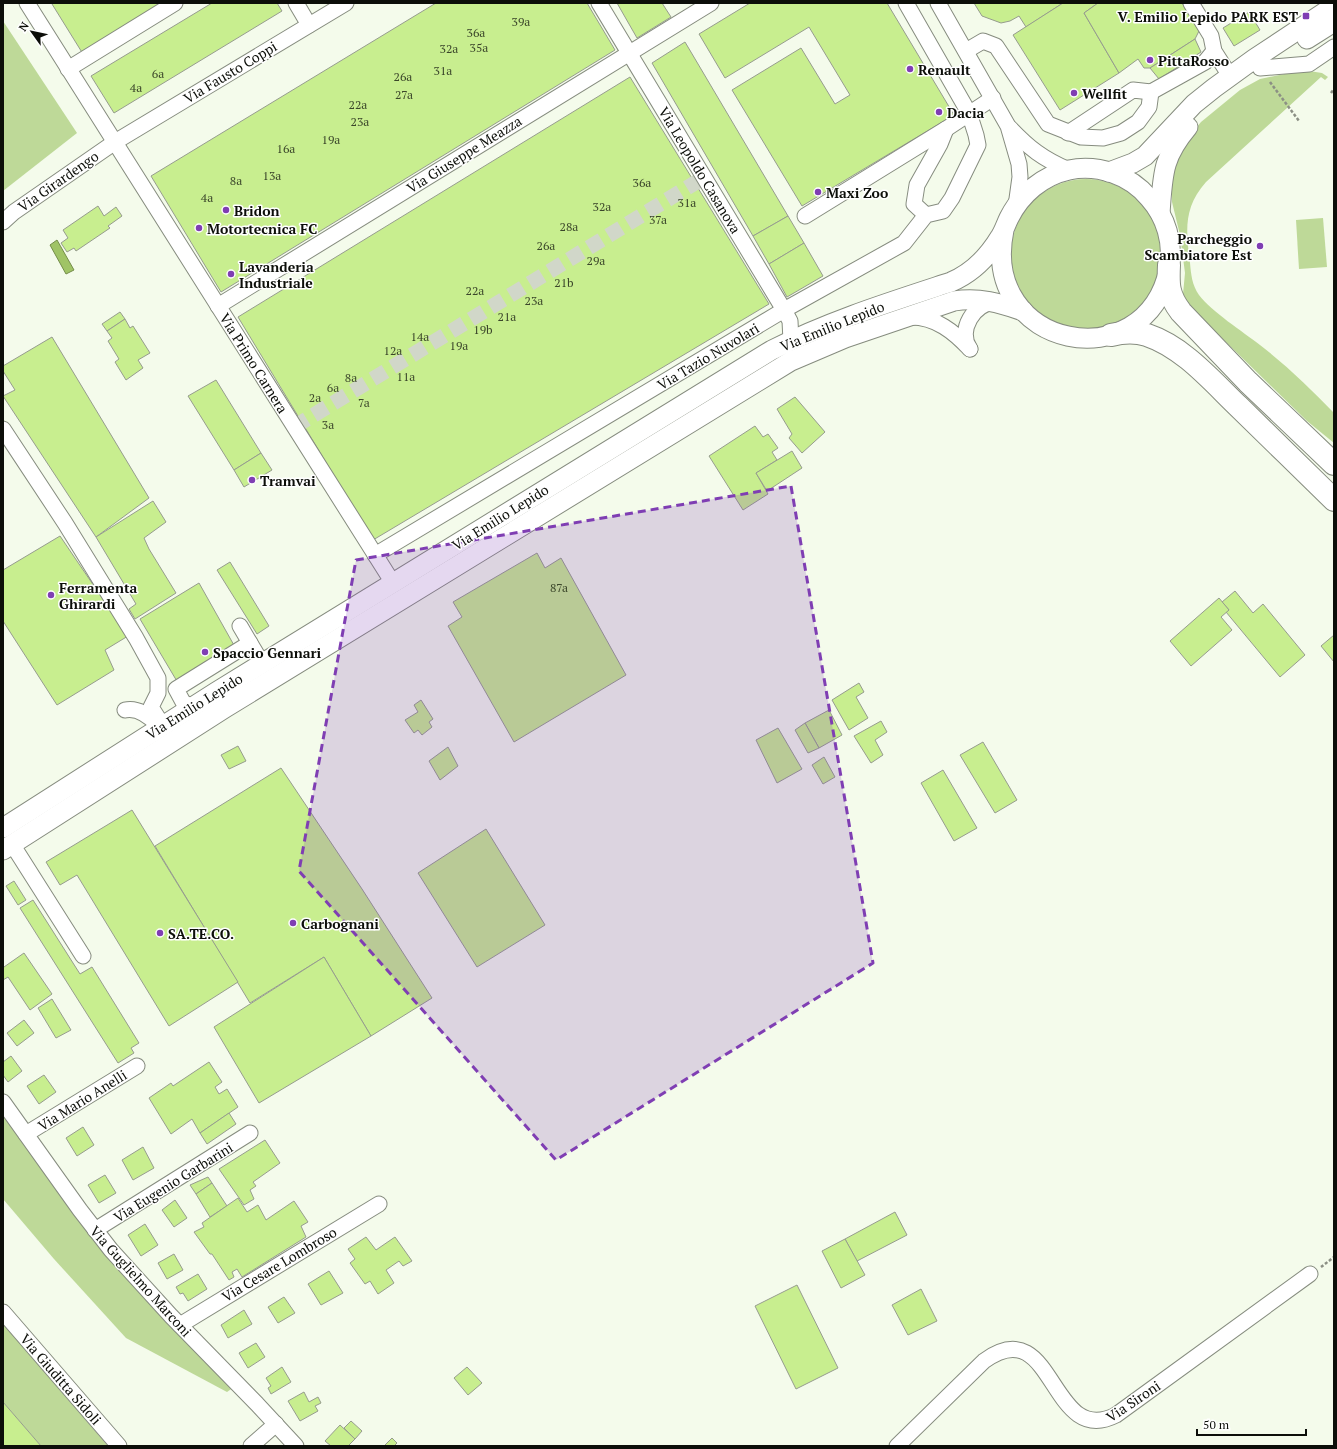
<svg xmlns="http://www.w3.org/2000/svg" width="1337" height="1449" viewBox="0 0 1337 1449" font-family="'PT Serif',serif">
	<style>
		.green { fill: #bed998 }
		.water { fill: #a0c466; stroke: #748d4a }
		.building { fill: #c8ee8f; stroke: #969c8e }
		.lines { fill: none; stroke-linecap: round; stroke-linejoin: round }
		.minor-tunnel { stroke: #d1d7c9; stroke-width: 15; stroke-dasharray: 15 8; stroke-linecap: butt }
		.minor-casing { stroke: #868c7f; stroke-width: 17 }
		.major-casing { stroke: #868c7f; stroke-width: 21 }
		.highway-casing { stroke: #868c7f; stroke-width: 24 }
		.path { stroke: #8b8f84; stroke-width: 2.5; stroke-dasharray: 3 2; stroke-linecap: butt }
		.minor { stroke: #fff; stroke-width: 15 }
		.major { stroke: #fff; stroke-width: 19 }
		.highway { stroke: #fff; stroke-width: 22 }
		.marked { fill: #7f3eb3; fill-opacity: 0.2; stroke: #7f3eb3; stroke-width: 3; stroke-dasharray: 8 5; stroke-linejoin: round }
		.poi-dot { fill: #7f3eb3; stroke: #fff; stroke-width: 1.5 }
		.labels { text-anchor: middle; dominant-baseline: central; stroke-width: 3; stroke-linejoin: round; paint-order: stroke }
		.number-label { font-size: 12px; fill: #3b462a }
		.poi-label { font-size: 14px; font-weight: bold; fill: #0c0e09; stroke: #fff; text-anchor: start }
		.street-label { font-size: 14px; fill: #0c0e09; stroke: #fff }
	</style>
	<rect width="100%" height="100%" fill="#f4fbeb"/>
	<g class="green">
		<path d="M3 21 77 133 3 191Z"/>
		<path d="M1309 71 1322 73 1328 77 1325 80 1321 77 1206 182C1183 208 1186 231 1190 263 1191 274 1192 285 1199 295 1212 312 1242 331 1260 345 1287 366 1311 389 1334 413V443L1307 421 1188 305 1183 294 1185 273 1180 235 1172 202V181L1178 157 1196 128 1201 122 1240 90 1260 79 1294 72Z"/>
		<circle cx="1086" cy="254" r="75"/>
		<path d="M1323 218 1327 267 1299 269 1296 220Z"/>
		<path d="M3 1111 234 1387 227 1392 126 1338 54 1259 3 1199Z"/>
		<path d="M3 1324 108 1446H41L3 1402Z"/>
	</g>
	<path class="water" d="M57 240 74 270 66 274 50 245Z"/>
	<g class="building">
		<path d="M54 3H167L83 54 52 4Z"/>
		<path d="M212 3H277L282 11 114 113 91 76Z"/>
		<path d="M436 3H587L615 50 221 292 151 176Z"/>
		<path d="M617 3H662L671 17 637 38Z"/>
		<path d="M750 3H887L954 115 802 206 732 90 801 48 835 104 850 95 809 27 725 78 699 34Z"/>
		<path d="M974 3H1063L1026 27 1019 16 1010 21 1001 23 982 16Z"/>
		<path d="M1063 3H1098L1084 13 1119 73 1060 110 1013 35Z"/>
		<path d="M1098 3H1182L1199 31 1195 39 1150 68H1144L1138 59 1119 73 1084 13Z"/>
		<path d="M1249 12 1260 30 1234 46 1223 28Z"/>
		<path d="M1195 39 1201 52 1159 79 1150 68Z"/>
		<path d="M685 42 788 216 753 236 652 63Z"/>
		<path d="M630 77 769 304 373 540 238 317Z"/>
		<path d="M98 206 104 216 116 207 122 216 108 226 110 228 76 251 74 248 67 252 61 243 68 238 63 230Z"/>
		<path d="M788 216 804 243 769 264 753 236Z"/>
		<path d="M804 243 823 276 787 297 769 264Z"/>
		<path d="M120 312 125 319 107 331 102 324Z"/>
		<path d="M125 319 130 328 133 326 150 353 138 360 143 368 126 380 115 362 119 359 108 341 112 338 107 331Z"/>
		<path d="M52 337 149 498 96 537 3 396 15 390 3 371V366Z"/>
		<path d="M216 380 261 453 234 470 188 396Z"/>
		<path d="M795 397 825 432 802 453 789 438 792 434 777 409Z"/>
		<path d="M755 426 763 437 768 434 778 448 772 452 777 460 756 473 768 494 743 510 709 456Z"/>
		<path d="M792 451 802 468 767 491 756 473Z"/>
		<path d="M261 453 272 470 244 487 234 470Z"/>
		<path d="M153 501 166 522 144 538 149 549 176 593 135 619 129 609 136 604 96 537Z"/>
		<path d="M60 536 128 636 105 650 114 670 57 705 3 621V570Z"/>
		<path d="M537 553 545 568 561 558 626 675 514 742 448 626 462 617 453 602Z"/>
		<path d="M230 562 269 626 257 634 217 570Z"/>
		<path d="M199 583 235 647 178 683 140 619Z"/>
		<path d="M1235 591 1253 613 1263 604 1305 655 1280 677 1226 612 1229 610 1222 602Z"/>
		<path d="M1219 598 1229 610 1221 617 1232 630 1191 666 1170 641Z"/>
		<path d="M1334 635V662L1321 646Z"/>
		<path d="M859 683 864 692 856 697 868 718 849 730 832 700Z"/>
		<path d="M421 700 433 719 429 722 432 727 422 735 418 730 414 733 405 720 418 712 414 705Z"/>
		<path d="M829 710 842 735 819 748 805 723Z"/>
		<path d="M881 721 887 732 875 740 883 755 871 763 854 736Z"/>
		<path d="M805 723 819 748 808 753 795 730Z"/>
		<path d="M778 728 802 769 777 783 756 740Z"/>
		<path d="M983 742 1017 800 995 813 960 755Z"/>
		<path d="M238 746 246 761 229 769 221 755Z"/>
		<path d="M448 747 458 766 440 780 429 761Z"/>
		<path d="M824 757 835 777 823 784 812 765Z"/>
		<path d="M281 768 362 889 432 998 371 1036 324 957 250 1003 155 846Z"/>
		<path d="M943 770 977 828 954 841 921 783Z"/>
		<path d="M132 810 238 982 169 1026 77 875 60 885 46 862Z"/>
		<path d="M486 829 545 925 477 967 418 873Z"/>
		<path d="M14 881 26 900 18 905 6 886Z"/>
		<path d="M33 900 80 974 92 967 139 1043 131 1048 134 1053 118 1063 20 908Z"/>
		<path d="M24 953 52 994 30 1010 8 977 3 980V966L4 967Z"/>
		<path d="M324 957 371 1036 259 1103 214 1027Z"/>
		<path d="M52 999 71 1030 56 1038 38 1008Z"/>
		<path d="M24 1020 34 1033 17 1046 7 1033Z"/>
		<path d="M11 1056 22 1071 8 1082 3 1075V1062Z"/>
		<path d="M209 1062 222 1082 215 1087 219 1094 227 1089 238 1107 200 1133 192 1119 171 1134 149 1098 171 1083 173 1086Z"/>
		<path d="M44 1075 56 1092 39 1104 27 1086Z"/>
		<path d="M229 1113 236 1124 207 1144 200 1133Z"/>
		<path d="M83 1127 94 1145 77 1156 66 1138Z"/>
		<path d="M265 1140 280 1163 253 1182 256 1186 250 1190 254 1199 244 1205 219 1169Z"/>
		<path d="M143 1147 154 1168 133 1180 122 1160Z"/>
		<path d="M105 1175 116 1193 99 1203 88 1185Z"/>
		<path d="M208 1177 212 1183 196 1194 190 1185Z"/>
		<path d="M212 1183 227 1206 210 1217 196 1194Z"/>
		<path d="M238 1198 247 1212 258 1205 266 1220 294 1201 308 1222 301 1226 306 1237 242 1277 237 1269 232 1272 234 1277 229 1280 212 1254H210L194 1232 204 1227 202 1223Z"/>
		<path d="M175 1200 187 1218 174 1227 162 1210Z"/>
		<path d="M895 1212 907 1235 857 1261 845 1239Z"/>
		<path d="M145 1224 158 1245 141 1256 128 1235Z"/>
		<path d="M366 1237 376 1250 395 1237 412 1261 403 1266 399 1261 386 1270 394 1283 378 1294 370 1281 365 1284 350 1263 355 1259 348 1249Z"/>
		<path d="M845 1239 865 1275 841 1288 822 1251Z"/>
		<path d="M174 1254 183 1270 167 1279 158 1263Z"/>
		<path d="M329 1271 343 1293 321 1305 308 1284Z"/>
		<path d="M198 1274 207 1289 188 1301 183 1293 180 1294 176 1287Z"/>
		<path d="M797 1285 838 1368 796 1389 755 1306Z"/>
		<path d="M921 1289 937 1321 908 1335 892 1305Z"/>
		<path d="M284 1297 295 1313 278 1323 268 1307Z"/>
		<path d="M244 1310 252 1324 228 1338 221 1325Z"/>
		<path d="M256 1343 265 1357 248 1368 239 1353Z"/>
		<path d="M282 1367 291 1382 271 1394 268 1388 271 1386 266 1378Z"/>
		<path d="M467 1367 482 1383 468 1395 454 1378Z"/>
		<path d="M304 1392 309 1402 318 1397 321 1403 315 1406 318 1411 300 1421 288 1401Z"/>
		<path d="M3 1402 41 1446H3Z"/>
		<path d="M351 1421 362 1431 355 1439 344 1428Z"/>
		<path d="M340 1425 355 1439 348 1446H331L325 1441Z"/>
		<path d="M392 1438 397 1443 394 1446H384Z"/>
	</g>
	<g class="lines">
		<path class="minor-tunnel" d="M294 427 703 178"/>
		<g class="minor-casing">
			<g id="minor">
				<path d="M27 3 393 583"/>
				<path d="M296 3 309 25"/>
				<path d="M599 3 784 310 790 321 791 341"/>
				<path d="M938 3 1008 126 1019 164 1020 177 1016 206"/>
				<path d="M1191 3 1211 36 1214 51 1230 76"/>
				<path d="M966 51 983 41 996 46 1048 124 1081 137 1103 138 1121 133 1138 122 1149 107 1151 92"/>
				<path d="M1260 68 1309 64 1334 47"/>
				<path d="M68 69 175 3"/>
				<path d="M1010 128C1029 148 1043 159 1069 170"/>
				<path d="M1068 133 1133 90 1151 92 1205 62 1214 51"/>
				<path d="M926 215 914 204 917 185 940 144 946 129"/>
				<path d="M805 216 946 129 993 98"/>
				<path d="M3 222 14 212 115 142 346 3"/>
				<path d="M218 306 711 3"/>
				<path d="M911 317C936 317 954 332 970 349"/>
				<path d="M970 349C957 331 974 302 996 302"/>
				<path d="M3 429 65 523 136 638 158 678V693L151 707 158 718 160 727"/>
				<path d="M375 555 784 310 904 243 926 215 943 211 952 198 978 145 976 135 969 113 906 3"/>
				<path d="M240 626 250 643"/>
				<path d="M192 707 183 702 176 689 250 643 262 663"/>
				<path d="M125 710C138 707 149 716 158 725"/>
				<path d="M12 844 83 956"/>
				<path d="M3 1102 80 1210 111 1250 171 1316 257 1404 296 1446"/>
				<path d="M26 1134 137 1066"/>
				<path d="M95 1230 250 1133"/>
				<path d="M3 1312 119 1446"/>
				<path d="M180 1325 379 1204"/>
				<path d="M251 1446 276 1424"/>
				<path d="M897 1446 984 1361C1055 1309 1049 1449 1116 1415L1310 1274"/>
			</g>
		</g>
		<g class="major-casing">
			<g id="major">
				<path d="M1307 39 1334 22"/>
				<path d="M1109 172 1133 163 1145 156 1194 104 1214 88 1254 59 1334 6"/>
				<path d="M1160 213C1163 174 1162 158 1188 127"/>
				<path d="M3 828 216 692 772 350C829 321 890 302 951 282 972 273 988 257 1000 237 1004 231 1006 224 1009 218 1021 194 1042 176 1069 170 1098 164 1130 175 1149 198 1166 217 1174 243 1169 269 1145 381 979 349 1004 230"/>
				<path d="M3 850 225 708 791 361 845 338 954 301C979 297 1000 303 1023 311"/>
			</g>
		</g>
		<g class="highway-casing">
			<g id="highway">
				<path d="M1169 265C1168 285 1168 295 1181 312L1248 382 1334 464"/>
				<path d="M1111 335C1123 332 1134 331 1147 335 1183 347 1211 380 1238 406 1270 437 1302 469 1334 500"/>
			</g>
		</g>
		<g class="path">
			<path d="M1270 82 1299 121"/>
			<path d="M1331 93 1334 89"/>
			<path d="M1321 1267 1334 1257"/>
		</g>
		<use href="#minor" class="minor"/>
		<use href="#major" class="major"/>
		<use href="#highway" class="highway"/>
	</g>
	<path class="marked" d="M791 486 873 963 556 1160 299 871 356 560Z"/>
	<g class="poi-dot">
		<rect x="1302" y="12" width="8" height="8" rx="2"/>
		<circle cx="1150" cy="60" r="4"/>
		<circle cx="910" cy="69" r="4"/>
		<circle cx="1074" cy="93" r="4"/>
		<circle cx="939" cy="112" r="4"/>
		<circle cx="818" cy="192" r="4"/>
		<circle cx="226" cy="210" r="4"/>
		<circle cx="199" cy="228" r="4"/>
		<circle cx="1260" cy="246" r="4"/>
		<circle cx="231" cy="274" r="4"/>
		<circle cx="252" cy="480" r="4"/>
		<circle cx="51" cy="595" r="4"/>
		<circle cx="205" cy="652" r="4"/>
		<circle cx="293" cy="923" r="4"/>
		<circle cx="160" cy="933" r="4"/>
	</g>
	<g class="labels">
		<g class="number-label">
			<text x="521" y="21">39a</text>
			<text x="476" y="32">36a</text>
			<text x="479" y="47">35a</text>
			<text x="449" y="48">32a</text>
			<text x="443" y="70">31a</text>
			<text x="158" y="73">6a</text>
			<text x="403" y="76">26a</text>
			<text x="136" y="87">4a</text>
			<text x="404" y="94">27a</text>
			<text x="358" y="104">22a</text>
			<text x="360" y="121">23a</text>
			<text x="331" y="139">19a</text>
			<text x="286" y="148">16a</text>
			<text x="272" y="175">13a</text>
			<text x="236" y="180">8a</text>
			<text x="642" y="182">36a</text>
			<text x="207" y="197">4a</text>
			<text x="687" y="202">31a</text>
			<text x="602" y="206">32a</text>
			<text x="658" y="219">37a</text>
			<text x="569" y="226">28a</text>
			<text x="546" y="245">26a</text>
			<text x="596" y="260">29a</text>
			<text x="564" y="282">21b</text>
			<text x="475" y="290">22a</text>
			<text x="534" y="300">23a</text>
			<text x="507" y="316">21a</text>
			<text x="483" y="329">19b</text>
			<text x="420" y="336">14a</text>
			<text x="459" y="345">19a</text>
			<text x="393" y="350">12a</text>
			<text x="406" y="376">11a</text>
			<text x="351" y="377">8a</text>
			<text x="333" y="387">6a</text>
			<text x="315" y="397">2a</text>
			<text x="364" y="402">7a</text>
			<text x="328" y="424">3a</text>
			<text x="559" y="587">87a</text>
		</g>
		<g class="poi-label">
			<text x="1298" y="16" text-anchor="end">V. Emilio Lepido PARK EST</text>
			<text x="1158" y="60">PittaRosso</text>
			<text x="918" y="69">Renault</text>
			<text x="1082" y="93">Wellfit</text>
			<text x="947" y="112">Dacia</text>
			<text x="826" y="192">Maxi Zoo</text>
			<text x="234" y="210">Bridon</text>
			<text x="207" y="228">Motortecnica FC</text>
			<text x="1252" y="238" text-anchor="end">Parcheggio<tspan x="1252" dy="16">Scambiatore Est</tspan></text>
			<text x="239" y="266">Lavanderia<tspan x="239" dy="16">Industriale</tspan></text>
			<text x="260" y="480">Tramvai</text>
			<text x="59" y="587">Ferramenta<tspan x="59" dy="16">Ghirardi</tspan></text>
			<text x="213" y="652">Spaccio Gennari</text>
			<text x="301" y="923">Carbognani</text>
			<text x="168" y="933">SA.TE.CO.</text>
		</g>
		<g class="street-label">
			<text transform="translate(230 72) rotate(-31)">Via Fausto Coppi</text>
			<text transform="translate(464 154) rotate(-32)">Via Giuseppe Meazza</text>
			<text transform="translate(700 170) rotate(59)">Via Leopoldo Casanova</text>
			<text transform="translate(58 181) rotate(-35)">Via Girardengo</text>
			<text transform="translate(832 326) rotate(-22)">Via Emilio Lepido</text>
			<text transform="translate(708 356) rotate(-31)">Via Tazio Nuvolari</text>
			<text transform="translate(254 363) rotate(58)">Via Primo Carnera</text>
			<text transform="translate(500 517) rotate(-32)">Via Emilio Lepido</text>
			<text transform="translate(194 706) rotate(-32)">Via Emilio Lepido</text>
			<text transform="translate(82 1100) rotate(-32)">Via Mario Anelli</text>
			<text transform="translate(173 1182) rotate(-32)">Via Eugenio Garbarini</text>
			<text transform="translate(279 1264) rotate(-31)">Via Cesare Lombroso</text>
			<text transform="translate(141 1281) rotate(48)">Via Guglielmo Marconi</text>
			<text transform="translate(61 1379) rotate(49)">Via Giuditta Sidoli</text>
			<text transform="translate(1133 1401) rotate(-34)">Via Sironi</text>
		</g>
	</g>
	<rect width="1337" height="1449" fill="none" stroke="#0c0e09" stroke-width="8"/>
	<g transform="translate(32 32) rotate(303)" stroke="#ffffff" stroke-width="3" paint-order="stroke">
	<path d="M0-3L7 15L0 10L-7 15Z" fill="#0c0e09"/>
	<text y="-6" font-size="11" font-weight="bold" text-anchor="middle" fill="#0c0e09">N</text>
	</g>
	<path d="M1197 1429v6h109v-6" fill="none" stroke="#0c0e09" stroke-width="2"/>
	<text x="1203" y="1429" font-size="12" fill="#0c0e09" stroke="#ffffff" stroke-width="3" paint-order="stroke">50 m</text>
</svg>
